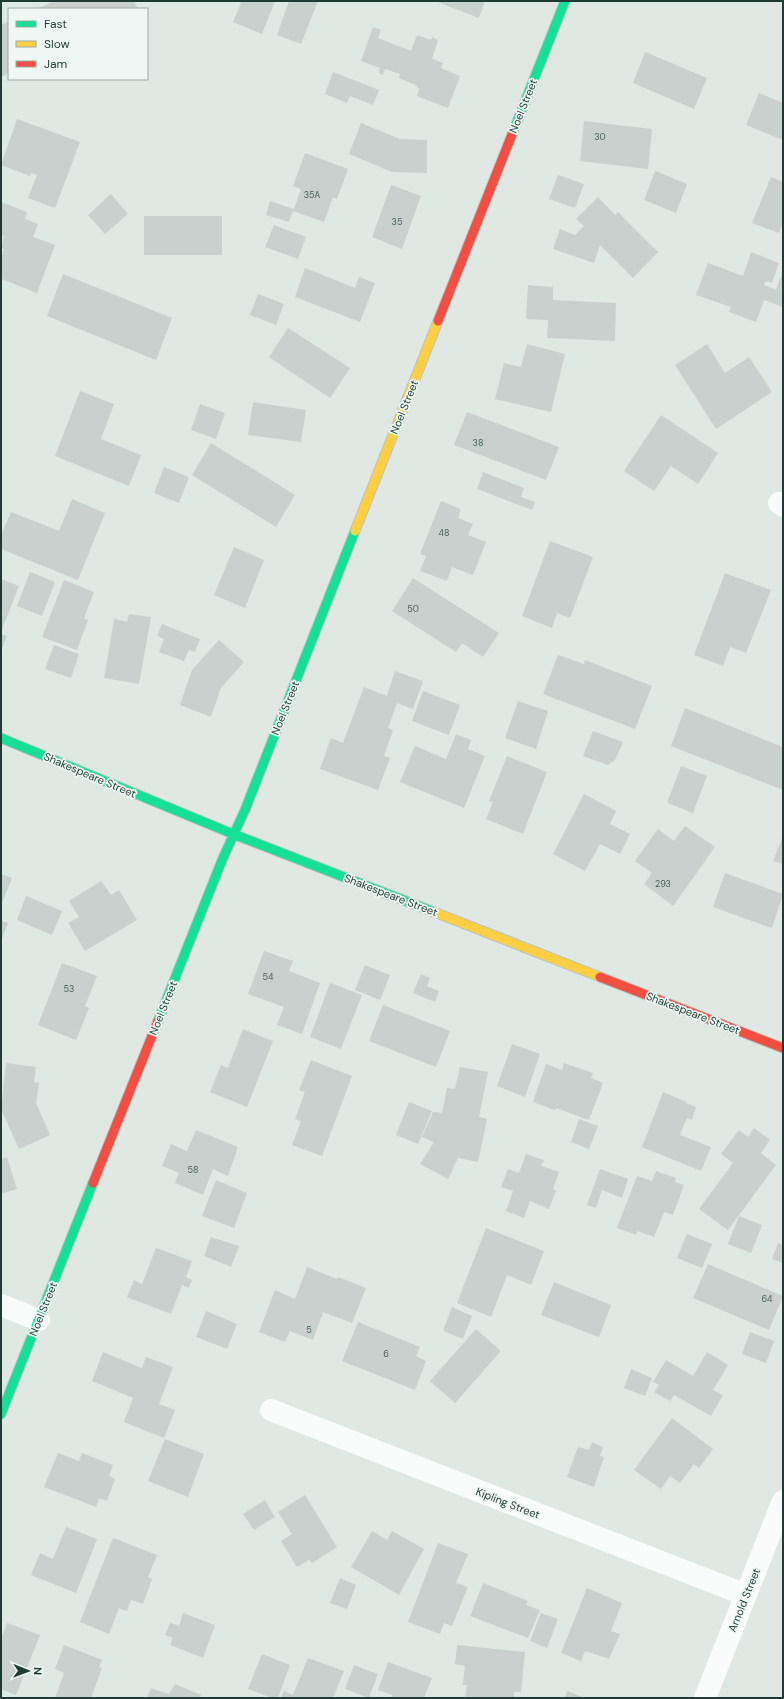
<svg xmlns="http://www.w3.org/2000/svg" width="784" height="1699" viewBox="0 0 784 1699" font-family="'DM Sans',sans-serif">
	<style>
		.building { fill: #c9d0cd }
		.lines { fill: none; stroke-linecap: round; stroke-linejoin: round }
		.fast-casing { stroke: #bac4c0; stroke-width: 11 }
		.slow-casing { stroke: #bac4c0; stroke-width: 11 }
		.jam-casing { stroke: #bac4c0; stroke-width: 11 }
		.street { stroke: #fafcfb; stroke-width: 22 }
		.fast { stroke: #16e098; stroke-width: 9 }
		.slow { stroke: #ffcf43; stroke-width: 9 }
		.jam { stroke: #f24e42; stroke-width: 9 }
		.labels { text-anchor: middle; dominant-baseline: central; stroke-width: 3.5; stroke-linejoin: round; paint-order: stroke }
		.number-label { font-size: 9px; fill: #4a615b }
		.street-label { font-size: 11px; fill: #1e3b34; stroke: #eef7f3 }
	</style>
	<rect width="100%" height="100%" fill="#e0e8e4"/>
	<g class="building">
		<path d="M54 1H134L138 9H36Z"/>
		<path d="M237 1H275L262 34 233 22 241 3Z"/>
		<path d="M289 1H318L301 44 277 35Z"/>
		<path d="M435 1H485L479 18Z"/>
		<path d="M9 21V73L1 77V25Z"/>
		<path d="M373 27 381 30 378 38 411 51 417 35 431 40 432 37 438 40 432 59 443 63 441 68 460 76 448 108 417 96 419 89 416 85 399 78 400 74 385 69 383 75 379 73 380 68 361 61Z"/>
		<path d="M645 52 707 78 694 109 633 83Z"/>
		<path d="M333 72 379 90 373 105 350 96 347 103 325 94Z"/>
		<path d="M759 93 783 103V140L746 125Z"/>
		<path d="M17 119 80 142 55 208 28 198 37 175 31 173 30 176 1 165Z"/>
		<path d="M584 121 652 129 648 169 580 161Z"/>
		<path d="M361 123 400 139 427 140V173L392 172 349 154Z"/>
		<path d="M305 153 348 169 337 199 333 197 324 222 293 211 289 222 266 215 270 201 294 209 301 189 293 186Z"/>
		<path d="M655 171 687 184 676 213 644 200Z"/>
		<path d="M558 175 584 184 575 208 549 199Z"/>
		<path d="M771 177 783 182V222L779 233 752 223Z"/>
		<path d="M391 185 421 196 402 249 372 237Z"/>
		<path d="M111 194 128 214 105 234 88 215Z"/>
		<path d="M598 197 615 215 618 212 658 252 633 278 600 245 594 263 553 249 560 229 575 235 584 226 576 219Z"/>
		<path d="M1 202 27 212 25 219 38 224 33 237 55 245 37 293 1 279V258L4 249 1 248 4 236 1 235Z"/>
		<rect x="144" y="216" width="78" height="39"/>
		<path d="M274 225 306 237 298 259 265 247Z"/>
		<path d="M751 252 779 263 772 283 766 281 764 285 776 290 783 271V307L764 300 756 322 729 312 731 307 696 295 708 263 743 276Z"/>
		<path d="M305 268 355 288 359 277 375 283 360 322 295 297Z"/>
		<path d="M63 274 172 318 156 360 47 316Z"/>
		<path d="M528 285 553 287V300L616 303 615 341 547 338 548 320 526 319Z"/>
		<path d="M258 294 284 304 276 325 250 315Z"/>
		<path d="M288 328 350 368 330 398 269 357Z"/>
		<path d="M527 344 565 354 551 412 495 399 504 363 521 367Z"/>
		<path d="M707 344 725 373 749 357 772 392 716 429 675 365Z"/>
		<path d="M80 391 114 404 101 439 141 455 129 486 55 456Z"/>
		<path d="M253 402 306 410 301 442 248 435Z"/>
		<path d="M200 404 225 413 216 439 191 430Z"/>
		<path d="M467 412 559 447 546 480 454 445Z"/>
		<path d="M661 415 718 453 698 484 671 466 654 491 624 471Z"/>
		<path d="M211 443 295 495 276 527 192 475Z"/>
		<path d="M164 467 189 477 179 503 154 493Z"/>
		<path d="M483 472 524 488 521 497 535 502 532 510 477 489Z"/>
		<path d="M72 499 105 513 78 580 1 549V536L11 512 59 531Z"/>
		<path d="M441 501 461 509 458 518 473 524 468 535 486 542 473 575 452 567 447 581 420 571 426 556 420 554Z"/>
		<path d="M550 541 593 557 570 618 557 613 552 628 522 616Z"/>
		<path d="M234 547 264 560 245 608 214 595Z"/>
		<path d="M30 572 55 582 42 616 17 606Z"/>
		<path d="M725 573 771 590 746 653 730 647 723 666 694 655Z"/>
		<path d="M413 578 499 633 483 657 462 643 456 652 392 611Z"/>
		<path d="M1 579 19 586 1 632Z"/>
		<path d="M64 580 94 592 84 618 88 620 77 650 42 637Z"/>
		<path d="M129 614 151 617 139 684 104 678 114 619 127 622Z"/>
		<path d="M162 624 200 639 195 652 189 650 184 661 159 652 164 639 157 636Z"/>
		<path d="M1 634 7 636 1 651Z"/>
		<path d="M219 640 244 662 221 688 211 717 180 705 192 670Z"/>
		<path d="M54 645 79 654 71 678 45 669Z"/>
		<path d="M558 655 584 664 585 660 652 686 635 729 543 694Z"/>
		<path d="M395 671 423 681 413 709 397 703 388 728 393 730 384 756 390 758 378 790 320 769 331 738 343 743 364 687 387 696Z"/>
		<path d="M423 691 460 705 449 735 412 721Z"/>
		<path d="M518 701 548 711 536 749 505 738Z"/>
		<path d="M685 708 783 747V790L671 746Z"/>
		<path d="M593 731 623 742 615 760 608 765 583 756Z"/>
		<path d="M456 734 471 740 468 749 485 756 464 808 400 782 415 746 446 759Z"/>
		<path d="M507 756 547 772 523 834 486 819 493 802 489 801Z"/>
		<path d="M681 766 707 776 693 813 667 803Z"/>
		<path d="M584 794 616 811 610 824 630 834 620 854 600 844 585 871 553 854Z"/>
		<path d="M685 826 715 847 673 906 644 884 652 873 635 861 658 829 674 841Z"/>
		<path d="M783 836V864L773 861Z"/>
		<path d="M725 873 783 894 772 928 713 907Z"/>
		<path d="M1 874 12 878 1 906Z"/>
		<path d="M101 881 111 895 119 890 137 920 85 951 68 923 79 917 69 901Z"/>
		<path d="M26 896 62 911 52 935 17 920Z"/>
		<path d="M1 921 8 923 1 941Z"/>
		<path d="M264 951 293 961 289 971 320 983 302 1034 277 1025 284 1007 248 994Z"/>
		<path d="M62 963 97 976 85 1006 89 1008 76 1040 38 1025Z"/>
		<path d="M365 965 390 975 380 1000 355 990Z"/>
		<path d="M421 974 430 978 427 986 439 991 435 1002 413 993Z"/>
		<path d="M330 983 362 995 341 1049 310 1037Z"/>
		<path d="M383 1005 450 1031 436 1067 369 1041Z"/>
		<path d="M243 1029 273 1041 247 1107 210 1092 221 1065 228 1068Z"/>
		<path d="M512 1044 540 1054 525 1097 497 1086Z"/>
		<path d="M311 1060 352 1076 322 1156 292 1145 301 1121 295 1119 305 1092 299 1090Z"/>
		<path d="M6 1063 36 1067 34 1082 39 1083 36 1103 50 1135 19 1149 1 1109Z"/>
		<path d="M564 1063 593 1073 591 1078 603 1083 589 1120 556 1108 555 1110 533 1102 546 1064 562 1070Z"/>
		<path d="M460 1067 488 1072 479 1117 487 1119 478 1162 458 1158 448 1179 420 1164 434 1142 422 1137 433 1112 442 1113 447 1088 455 1089Z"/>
		<path d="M663 1092 687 1102 686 1103 696 1107 692 1120 687 1118 680 1135 711 1147 701 1171 642 1147Z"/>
		<path d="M409 1102 432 1111 418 1144 396 1135Z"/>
		<path d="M579 1119 598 1126 589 1149 571 1142Z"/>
		<path d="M754 1128 770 1140 761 1153 776 1165 728 1230 699 1209 733 1163 721 1154 739 1130 748 1137Z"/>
		<path d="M196 1130 238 1147 228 1176 213 1169 203 1195 175 1183 179 1173 162 1166 171 1144 187 1151Z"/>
		<path d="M526 1154 544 1160 541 1166 559 1172 553 1189 556 1191 549 1209 530 1201 524 1218 506 1211 513 1191 501 1187 508 1169 519 1173Z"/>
		<path d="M7 1157 17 1189 1 1194V1159Z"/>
		<path d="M600 1169 628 1179 622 1198 602 1190 596 1208 587 1205Z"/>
		<path d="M656 1171 676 1178 675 1182 684 1185 673 1215 664 1212 654 1237 637 1231 636 1235 617 1228 637 1176 652 1181Z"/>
		<path d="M216 1180 247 1193 234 1228 202 1216Z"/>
		<path d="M739 1216 762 1225 751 1253 728 1244Z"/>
		<path d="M486 1228 544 1251 531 1285 507 1275 491 1317 457 1303Z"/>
		<path d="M687 1234 712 1244 702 1268 677 1258Z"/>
		<path d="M211 1237 239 1246 231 1267 204 1256Z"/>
		<path d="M778 1243 783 1245V1263L772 1259Z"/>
		<path d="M156 1248 192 1261 186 1277 192 1280 189 1288 182 1285 171 1314 127 1297 134 1280 142 1284Z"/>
		<path d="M708 1264 783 1296 769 1330 693 1298Z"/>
		<path d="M307 1267 337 1279 338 1277 366 1288 352 1323 323 1312 313 1340 290 1331 285 1342 259 1332 275 1290 295 1299Z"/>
		<path d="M554 1282 611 1305 599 1337 541 1315Z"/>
		<path d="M452 1307 472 1316 463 1339 443 1331Z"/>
		<path d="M206 1311 237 1324 227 1349 196 1337Z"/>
		<path d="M358 1322 420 1347 416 1356 426 1361 415 1390 342 1361Z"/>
		<path d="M476 1329 501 1351 455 1403 430 1381Z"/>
		<path d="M750 1332 774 1341 766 1363 742 1354Z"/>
		<path d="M103 1352 142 1368 146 1357 173 1367 159 1404 175 1410 164 1438 124 1422 133 1398 92 1381Z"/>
		<path d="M707 1352 728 1365 713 1390 723 1395 711 1416 674 1395 670 1401 654 1392 659 1385 653 1382 666 1360 693 1376Z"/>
		<path d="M631 1369 652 1378 645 1396 624 1388Z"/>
		<path d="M672 1418 713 1449 699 1468 694 1464 680 1483 670 1476 661 1489 634 1470Z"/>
		<path d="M165 1439 204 1454 188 1497 148 1481Z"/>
		<path d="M592 1442 603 1447 600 1456 604 1457 594 1487 567 1477 578 1447 589 1450Z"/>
		<path d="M58 1453 79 1461 82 1453 113 1465 109 1476 115 1479 107 1501 99 1498 96 1507 44 1487Z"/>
		<path d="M305 1495 337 1547 312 1563 309 1560 297 1567 281 1541 292 1534 278 1512Z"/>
		<path d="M265 1500 275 1517 254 1530 243 1514Z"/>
		<path d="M66 1527 97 1539 76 1593 31 1575 40 1553 53 1559Z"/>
		<path d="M372 1531 387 1540 392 1531 424 1549 399 1595 351 1567Z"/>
		<path d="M113 1538 157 1555 148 1577 152 1579 143 1604 131 1600 127 1611 119 1608 109 1634 80 1622Z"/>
		<path d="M438 1543 468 1554 456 1583 468 1587 452 1626 444 1623 440 1634 408 1622Z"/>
		<path d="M340 1578 356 1585 347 1609 330 1603Z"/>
		<path d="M483 1583 528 1601 526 1605 540 1610 528 1638 470 1616Z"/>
		<path d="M587 1588 622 1603 611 1631 620 1634 609 1659 585 1651 581 1661 561 1653Z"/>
		<path d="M183 1613 215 1625 203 1658 170 1645 173 1638 165 1635 170 1623 179 1626Z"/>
		<path d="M541 1613 558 1619 547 1648 530 1641Z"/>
		<path d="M7 1623 40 1635 16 1695 1 1689V1639Z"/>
		<path d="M64 1645 102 1660 99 1667 102 1668 91 1698H55L64 1673 55 1669Z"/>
		<path d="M457 1645 525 1652 521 1692H514V1698H465L467 1685H463L465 1666 455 1664Z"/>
		<path d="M262 1654 290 1665 278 1698H272L248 1689Z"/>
		<path d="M308 1658 344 1671 333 1698H281L284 1691 293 1695Z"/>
		<path d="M388 1662 432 1678 424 1698H391L392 1695 378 1690Z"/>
		<path d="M354 1665 378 1674 369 1698 345 1689Z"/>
		<path d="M175 1684 201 1695 200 1698H147L151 1688 169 1694Z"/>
		<path d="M567 1691 585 1698H565Z"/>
	</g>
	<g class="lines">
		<g class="fast-casing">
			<g id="fast">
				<path d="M513 132 565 1"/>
				<path d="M1 738 233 834 434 912"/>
				<path d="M158 1021 223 858 245 810 355 531"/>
				<path d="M1 1414 93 1183"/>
			</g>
		</g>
		<g class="slow-casing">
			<g id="slow">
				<path d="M355 531 438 321"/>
				<path d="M434 912 600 977"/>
			</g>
		</g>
		<g class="jam-casing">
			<g id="jam">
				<path d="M438 321 513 132"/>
				<path d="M600 977 783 1048"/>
				<path d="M93 1183 158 1021"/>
			</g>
		</g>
		<g class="street">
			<path d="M779 503 783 506"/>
			<path d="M1 1305 39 1320"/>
			<path d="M271 1410 746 1595"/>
			<path d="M705 1698 783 1501"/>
		</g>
		<use href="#fast" class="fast"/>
		<use href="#slow" class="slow"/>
		<use href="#jam" class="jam"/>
	</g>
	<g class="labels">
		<g class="number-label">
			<text x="600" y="137">30</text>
			<text x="312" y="195">35A</text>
			<text x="397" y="222">35</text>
			<text x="478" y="443">38</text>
			<text x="444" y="533">48</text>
			<text x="413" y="609">50</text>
			<text x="663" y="884">293</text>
			<text x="268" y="977">54</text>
			<text x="69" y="989">53</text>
			<text x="193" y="1170">58</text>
			<text x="767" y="1299">64</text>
			<text x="309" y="1330">5</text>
			<text x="386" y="1354">6</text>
		</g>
		<g class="street-label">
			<text transform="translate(523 106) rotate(-68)">Noel Street</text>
			<text transform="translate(404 407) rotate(-68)">Noel Street</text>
			<text transform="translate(285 708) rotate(-68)">Noel Street</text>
			<text transform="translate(90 775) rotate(23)">Shakespeare Street</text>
			<text transform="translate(391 895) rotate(21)">Shakespeare Street</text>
			<text transform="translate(163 1008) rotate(-68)">Noel Street</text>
			<text transform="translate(693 1013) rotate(21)">Shakespeare Street</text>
			<text transform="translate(43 1309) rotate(-68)">Noel Street</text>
			<text transform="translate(508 1503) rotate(21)">Kipling Street</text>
			<text transform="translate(744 1600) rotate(-68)">Arnold Street</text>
		</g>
	</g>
	<rect width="784" height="1699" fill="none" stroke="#1e3b34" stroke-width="4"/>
	<rect x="8" y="8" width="140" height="72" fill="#eef7f3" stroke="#9baca7"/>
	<rect x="16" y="21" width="20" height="6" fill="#16e098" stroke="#9baca7"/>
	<text x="44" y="28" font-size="12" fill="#1e3b34">Fast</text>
	<rect x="16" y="41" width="20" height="6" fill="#ffcf43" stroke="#9baca7"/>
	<text x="44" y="48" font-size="12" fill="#1e3b34">Slow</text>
	<rect x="16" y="61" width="20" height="6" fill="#f24e42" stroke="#9baca7"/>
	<text x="44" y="68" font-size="12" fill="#1e3b34">Jam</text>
	<g transform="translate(28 1671) rotate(91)" stroke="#eef7f3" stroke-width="3" paint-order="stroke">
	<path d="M0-3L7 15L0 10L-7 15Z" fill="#1e3b34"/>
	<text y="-6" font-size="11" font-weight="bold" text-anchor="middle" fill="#1e3b34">N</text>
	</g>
</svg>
